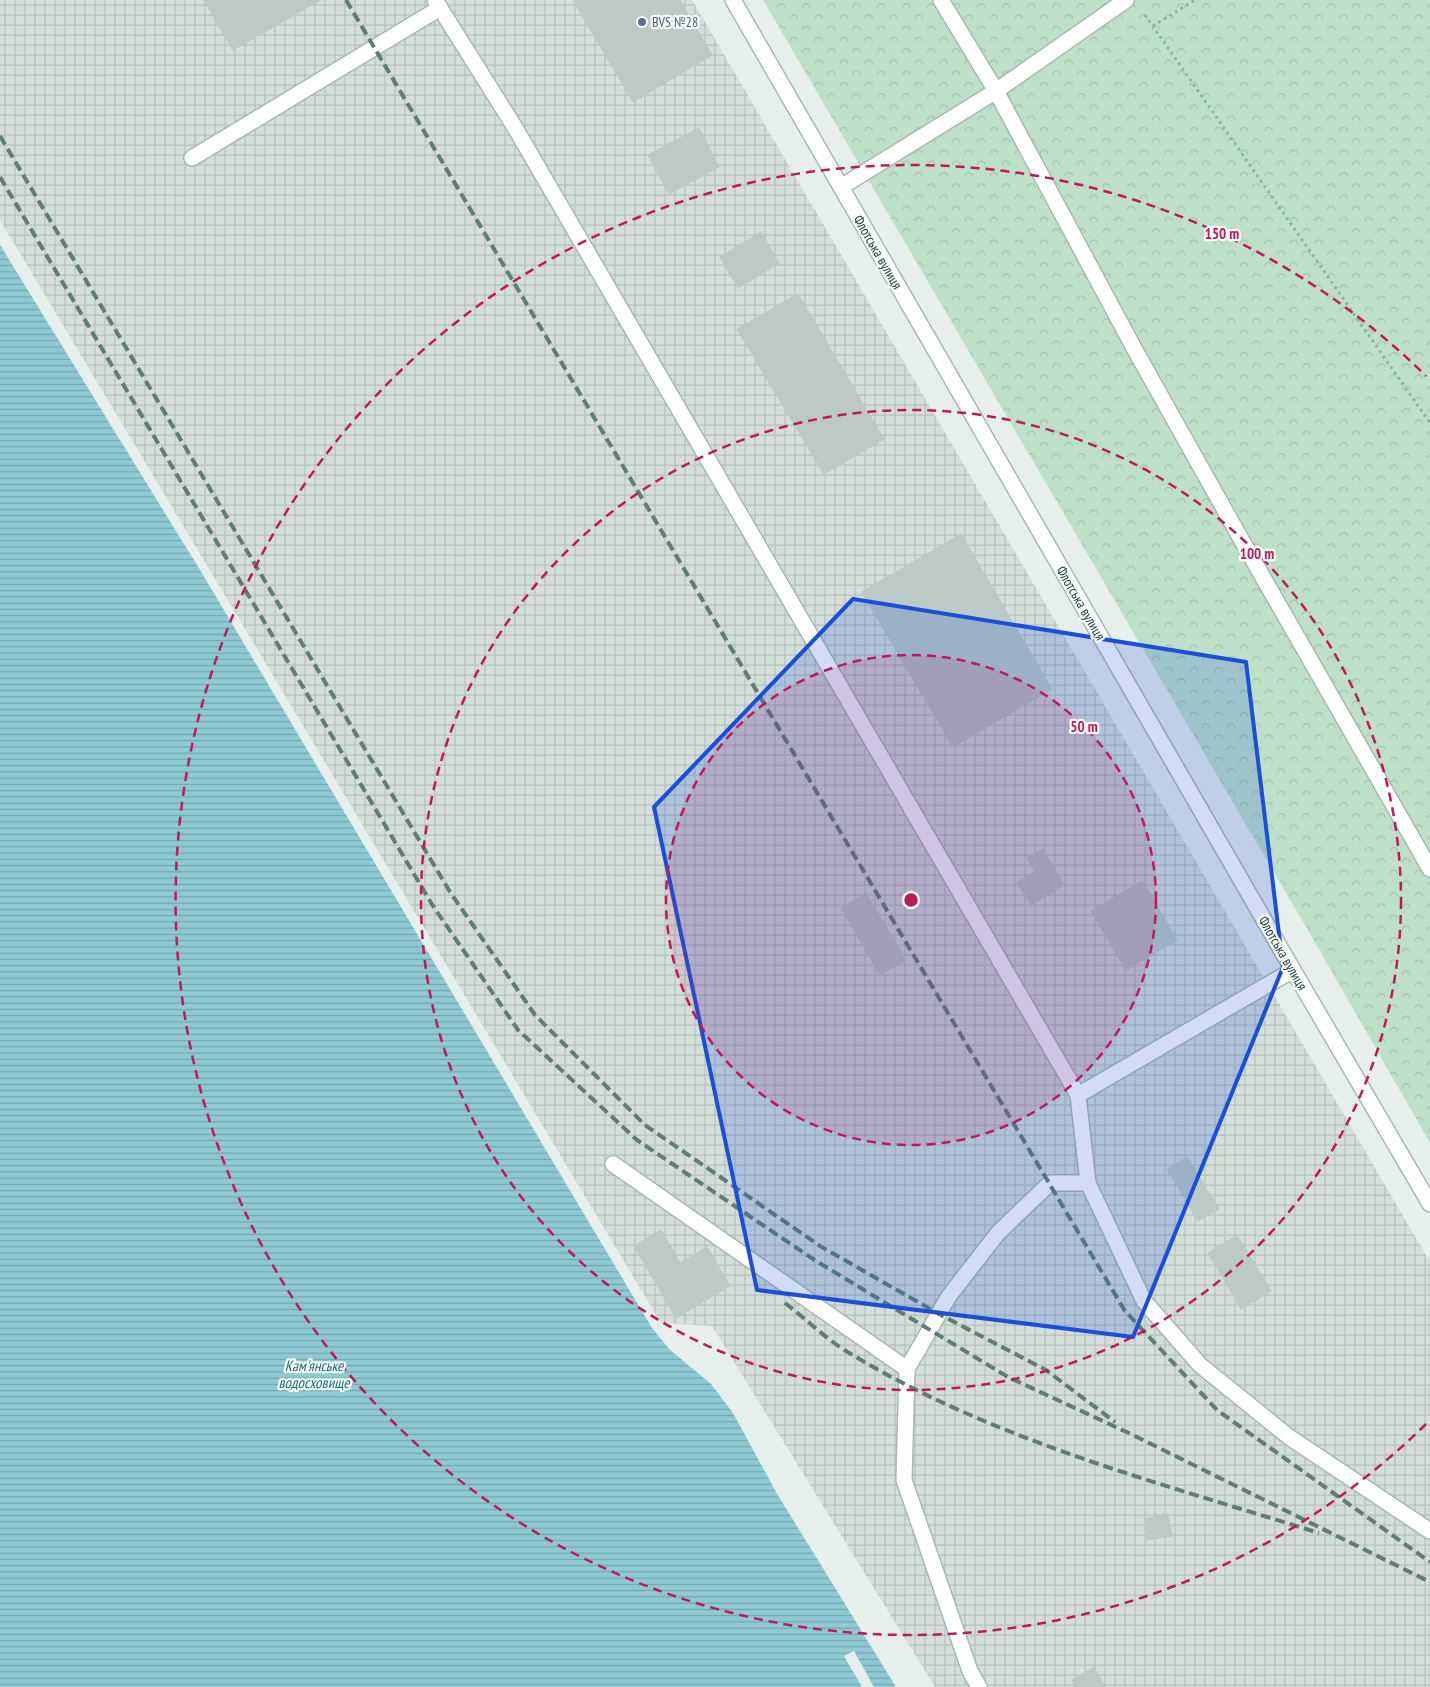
<svg xmlns="http://www.w3.org/2000/svg" width="1430" height="1687" viewBox="0 0 1430 1687" font-family="'PT Sans Narrow',sans-serif">
	<style>
		.industrial { fill: url(#industrial-grid) }
		.forest { fill: url(#forest-crowns) }
		.water { fill: url(#water-rules) }
		.pier { fill: #e6efeb }
		.building { fill: #bbcac4; stroke: #b8c9c2 }
		.lines { fill: none; stroke-linecap: round; stroke-linejoin: round }
		.minor-casing { stroke: #a8b8b2; stroke-width: 18 }
		.path { stroke: #86b3a5; stroke-width: 3; stroke-dasharray: 2.5 4; stroke-linecap: butt }
		.minor { stroke: #fff; stroke-width: 15 }
		.rail { stroke: #5f7d75; stroke-width: 4; stroke-dasharray: 10 5; stroke-linecap: butt }
		.marked { fill: #1d4ed8; fill-opacity: 0.2; stroke: #1d4ed8; stroke-width: 4; stroke-linejoin: round }
		.ring { fill: none; stroke: #c2185b; stroke-width: 2.5; stroke-dasharray: 9 6 }
		.service-dot { fill: #5c6f8a; stroke: #f7fbf9; stroke-width: 2 }
		.labels { text-anchor: middle; dominant-baseline: central; stroke-width: 4.5; stroke-linejoin: round; paint-order: stroke }
		.service-label { font-size: 14px; fill: #4e5e75; stroke: #f7fbf9; text-anchor: start }
		.street-label { font-size: 14px; fill: #24423a; stroke: #f7fbf9 }
		.water-label { font-size: 15px; font-style: italic; fill: #1c6f80; stroke: #f7fbf9 }
		.centre { fill: #c2185b; stroke: #f7fbf9; stroke-width: 2.5 }
		.ring-label { font-size: 15px; text-anchor: middle; font-weight: bold; fill: #c2185b; stroke: #f7fbf9; stroke-width: 4.5; stroke-linejoin: round; paint-order: stroke }
	</style>
	<defs>
		<pattern id="industrial-grid" width="8" height="8" patternUnits="userSpaceOnUse" patternTransform="scale(1.25)"><rect width="8" height="8" fill="#d4dfda"/><path d="M0 4h8M4 0v8" fill="none" stroke="#b6c1bc"/></pattern>
		<pattern id="forest-crowns" width="20" height="18" patternUnits="userSpaceOnUse" patternTransform="scale(1.25)"><rect width="20" height="18" fill="#bfe0c8"/><path d="M2 6a3 3 0 1 1 6 0M12 15a3 3 0 1 1 6 0" fill="none" stroke="#a4c1ad"/></pattern>
		<pattern id="water-rules" width="6" height="5" patternUnits="userSpaceOnUse" patternTransform="scale(1.25)"><rect width="6" height="5" fill="#8ec9d4"/><path d="M0 2.5h6" fill="none" stroke="#74a5ad"/></pattern>
	</defs>
	<rect width="100%" height="100%" fill="#e6efeb"/>
	<path class="industrial" d="M0 0H692L1430 1262V1687H935L712 1326 661 1323 0 220Z"/>
	<path class="forest" d="M763 0H1430V1143L1320 951Z"/>
	<path class="water" d="M0 245 200 570 652 1328 670 1350 711 1384 733 1413 776 1492 896 1687H0Z"/>
	<path class="pier" d="M854 1651 874 1687H862L844 1656Z"/>
	<g class="building">
		<path d="M204 0H321L233 50Z"/>
		<path d="M573 0H680L712 55 633 102Z"/>
		<path d="M699 128 719 167 669 194 648 155Z"/>
		<path d="M761 232 779 263 738 288 720 257Z"/>
		<path d="M798 294 884 439 824 474 737 329Z"/>
		<path d="M961 534 1052 689 953 747 862 592Z"/>
		<path d="M1043 849 1064 885 1031 905 1017 882 1035 872 1027 858Z"/>
		<path d="M1142 881 1177 940 1126 970 1091 911Z"/>
		<path d="M866 893 906 960 880 975 841 908Z"/>
		<path d="M1187 1157 1219 1209 1198 1221 1167 1169Z"/>
		<path d="M661 1230 680 1263 707 1247 730 1286 676 1318 634 1246Z"/>
		<path d="M1237 1235 1271 1291 1241 1309 1208 1253Z"/>
		<path d="M1168 1514 1172 1536 1147 1540 1144 1519Z"/>
		<path d="M1094 1667 1105 1687H1076L1072 1680Z"/>
	</g>
	<g class="lines">
		<g class="minor-casing">
			<g id="minor">
				<path d="M435 0 514 126 1078 1095 1293 970"/>
				<path d="M733 0 1293 970 1430 1204"/>
				<path d="M941 0 996 91 1135 350 1241 539 1430 869"/>
				<path d="M192 158 440 8"/>
				<path d="M841 187 996 91 1126 0"/>
				<path d="M1078 1095 1088 1183 1144 1301 1200 1365 1289 1437 1430 1531"/>
				<path d="M613 1164 907 1369 949 1296 998 1233 1050 1183H1088"/>
				<path d="M907 1369 904 1480 970 1671 979 1687"/>
			</g>
		</g>
		<g class="path">
			<path d="M1145 15 1430 423"/>
			<path d="M1153 26 1195 0"/>
		</g>
		<use href="#minor" class="minor"/>
		<g class="rail">
			<path d="M346 0 1125 1311 1217 1410 1430 1562"/>
			<path d="M0 136 450 892 535 1015 645 1125 820 1246 939 1314 1046 1370 1115 1422"/>
			<path d="M0 177 433 906 518 1030 637 1140 816 1261 1008 1377 1133 1435 1430 1582"/>
			<path d="M785 1303C806 1319 828 1341 851 1354 995 1441 1160 1483 1319 1533"/>
		</g>
	</g>
	<path class="marked" d="M853 599 1246 662 1283 967 1133 1337 757 1290 654 807Z"/>
	<circle cx="911" cy="900" r="245" fill="#c2185b" fill-opacity=".12"/>
	<g class="ring">
		<circle cx="911" cy="900" r="245"/>
		<circle cx="911" cy="900" r="490"/>
		<path d="M1426 1424A735 735 0 1 1 1426 376"/>
	</g>
	<circle class="service-dot" cx="642" cy="22" r="5"/>
	<g class="labels">
		<g class="service-label">
			<text x="652" y="22">BVS №28</text>
		</g>
		<g class="street-label">
			<text transform="translate(878 252) rotate(60)">Флотська вулиця</text>
			<text transform="translate(1081 603) rotate(60)">Флотська вулиця</text>
			<text transform="translate(1283 953) rotate(60)">Флотська вулиця</text>
		</g>
		<g class="water-label">
			<text x="314" y="1365">Кам'янське<tspan x="314" dy="17">водосховище</tspan></text>
		</g>
	</g>
	<circle cx="911" cy="900" r="8" class="centre"/>
	<g class="ring-label">
		<text x="1222" y="239">150 m</text>
		<text x="1257" y="559">100 m</text>
		<text x="1084" y="732">50 m</text>
	</g>
</svg>
